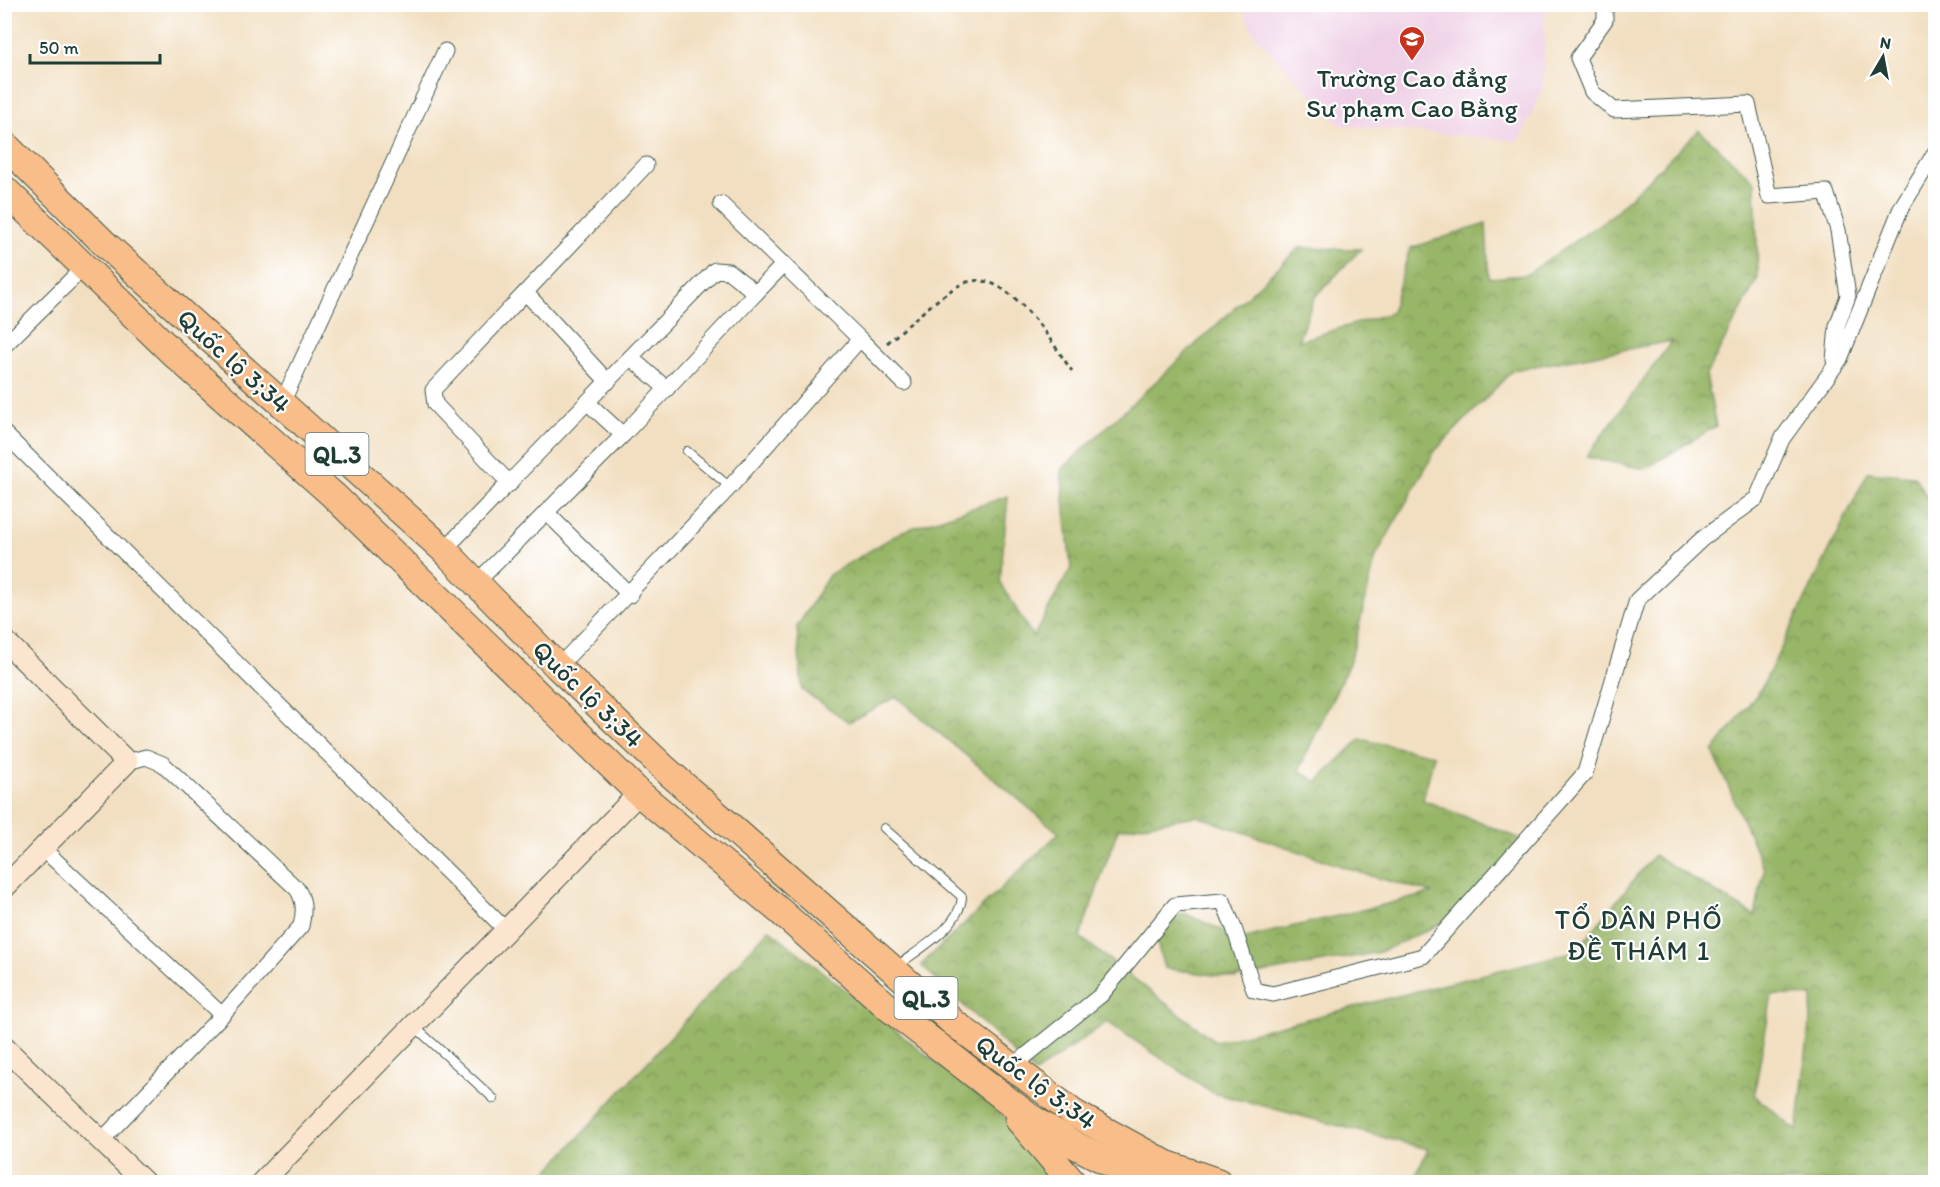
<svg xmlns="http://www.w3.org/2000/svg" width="1940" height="1187" viewBox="0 0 1940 1187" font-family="Itim,sans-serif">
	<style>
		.built { fill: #efd0e6 }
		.forest { fill: url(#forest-crowns); stroke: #5c7a4e; stroke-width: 1.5; fill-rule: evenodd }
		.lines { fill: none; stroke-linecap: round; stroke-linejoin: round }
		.lane-casing { stroke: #3f5549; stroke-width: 10 }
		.street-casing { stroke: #3f5549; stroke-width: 17 }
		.secondary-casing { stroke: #3f5549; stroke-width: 23 }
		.highway-casing { stroke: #3f5549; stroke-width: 29 }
		.path { stroke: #3f5549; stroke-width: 3; stroke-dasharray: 4.5 4.5; stroke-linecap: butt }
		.lane { stroke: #fff; stroke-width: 8 }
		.street { stroke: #fff; stroke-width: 15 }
		.secondary { stroke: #fce5cf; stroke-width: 21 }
		.highway { stroke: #f8bd88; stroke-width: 27 }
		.labels { text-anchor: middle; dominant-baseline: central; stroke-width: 4.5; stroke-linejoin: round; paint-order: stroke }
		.shield { fill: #fff; stroke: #627771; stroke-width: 1.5 }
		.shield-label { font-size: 24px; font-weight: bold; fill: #1f3d34 }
		.poi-label { font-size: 26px; fill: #1f3d34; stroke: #fff }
		.street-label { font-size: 26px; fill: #1f3d34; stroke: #fff }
		.neighbourhood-label { font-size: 27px; letter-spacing: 1.5px; fill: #1f3d34; stroke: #fff }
	</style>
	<defs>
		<pattern id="forest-crowns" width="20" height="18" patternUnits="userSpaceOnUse" patternTransform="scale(1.5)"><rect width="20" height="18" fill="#98b668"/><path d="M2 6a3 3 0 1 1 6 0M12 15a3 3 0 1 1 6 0" fill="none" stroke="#7b9556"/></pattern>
	</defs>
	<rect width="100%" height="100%" fill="#fff"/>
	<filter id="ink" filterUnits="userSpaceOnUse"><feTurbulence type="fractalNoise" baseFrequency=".0167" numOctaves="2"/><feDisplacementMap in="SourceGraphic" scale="12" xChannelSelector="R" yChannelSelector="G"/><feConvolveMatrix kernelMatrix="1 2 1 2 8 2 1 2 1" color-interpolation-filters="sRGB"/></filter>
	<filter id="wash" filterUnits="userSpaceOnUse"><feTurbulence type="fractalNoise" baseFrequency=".008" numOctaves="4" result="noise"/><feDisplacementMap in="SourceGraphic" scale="24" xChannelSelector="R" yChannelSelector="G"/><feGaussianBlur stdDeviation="1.35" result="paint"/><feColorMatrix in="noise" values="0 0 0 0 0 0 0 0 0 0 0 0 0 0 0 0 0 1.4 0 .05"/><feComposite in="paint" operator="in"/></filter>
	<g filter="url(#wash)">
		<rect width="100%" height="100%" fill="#f2dfc1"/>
		<path class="built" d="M1241 5H1545L1543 88 1519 141 1340 125 1255 36Z"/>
		<g class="forest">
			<path d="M1699 130 1755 182 1758 278 1706 375 1716 426 1645 469 1586 457 1672 341 1513 370 1435 451 1376 556 1351 659 1299 770 1317 782 1360 739 1434 755 1423 800 1534 844 1466 912 1380 952 1235 978 1164 968 1153 928 1184 913 1241 939 1433 893 1367 875 1197 816 1118 829 1080 937 1216 1042 1576 951 1654 855 1755 916 1764 869 1713 751 1761 689 1868 472 1914 476 1936 512 1935 1182H1413L1428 1149 1213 1093 1107 1022 1035 1073 921 965 1059 833 896 697 849 722 802 690 797 627 829 575 903 531 1008 496 1000 582 1033 637 1071 568 1061 470 1299 248 1361 249 1314 298 1298 341 1391 313 1410 248 1486 224 1489 278 1526 275 1611 216ZM1772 995 1813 996 1797 1131 1754 1095Z"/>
			<path d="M769 929 1009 1121 1064 1182H538Z"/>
		</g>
	</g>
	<g filter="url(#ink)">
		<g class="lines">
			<g class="lane-casing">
				<g id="lane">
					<path d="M687 451 730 487"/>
					<path d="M884 828 962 897C960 927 919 949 897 966"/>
					<path d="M415 1027 494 1099"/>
				</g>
			</g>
			<g class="street-casing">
				<g id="street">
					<path d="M1605 4V20L1578 58 1592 92 1614 110 1748 104 1769 196 1826 192 1838 230 1848 296 1837 326 1834 360"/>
					<path d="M526 293 608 382"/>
					<path d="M860 339 904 383"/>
					<path d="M4 346 84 267"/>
					<path d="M631 358 667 389"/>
					<path d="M282 403 445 51"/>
					<path d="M588 403 623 435"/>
					<path d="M4 433 507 931"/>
					<path d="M510 484 435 404 433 390 646 165"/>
					<path d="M546 512 630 595"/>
					<path d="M444 550 715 270 728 271 756 293 784 264"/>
					<path d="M476 583 623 435 756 293"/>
					<path d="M558 667 730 487 860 339 721 204"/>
					<path d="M43 849 222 1015"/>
					<path d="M1012 1067 1101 995 1175 905 1223 901 1234 928 1254 990 1273 994 1423 956 1585 773 1637 600 1702 539 1757 498 1782 439 1840 359 1901 208 1936 151"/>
					<path d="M101 1141 222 1015 301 926C304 912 305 901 297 889L163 764 146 757 127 762"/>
				</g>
			</g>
			<g class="secondary-casing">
				<g id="secondary">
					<path d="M4 640 127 762 4 888"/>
					<path d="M4 1047 144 1182"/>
					<path d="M262 1182 639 793"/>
				</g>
			</g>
			<g class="highway-casing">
				<g id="highway">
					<path d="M4 144 105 244 444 550 558 667 665 769 954 1023 1075 1114 1166 1164 1218 1182"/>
					<path d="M4 189 176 356 333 495 639 793 781 912 888 1007 1028 1116 1073 1144 1147 1182"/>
					<path d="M1019 1120 1072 1182"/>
				</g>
			</g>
			<path class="path" d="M887 343C908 326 937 297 960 285 1005 261 1051 342 1072 371"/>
			<use href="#lane" class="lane"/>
			<use href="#street" class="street"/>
			<use href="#secondary" class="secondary"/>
			<use href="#highway" class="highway"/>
		</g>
	</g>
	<defs>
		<g id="university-pin" transform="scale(1.35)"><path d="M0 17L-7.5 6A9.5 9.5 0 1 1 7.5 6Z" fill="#c8321e" stroke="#fff"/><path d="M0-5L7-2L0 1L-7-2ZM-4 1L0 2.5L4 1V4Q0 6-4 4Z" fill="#fff"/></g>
	</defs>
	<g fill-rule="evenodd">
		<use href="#university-pin" x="1412" y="39"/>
	</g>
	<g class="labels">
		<g class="shield">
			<rect x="305.5" y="433" width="63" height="42" rx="4.5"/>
			<rect x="894.5" y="977" width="63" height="42" rx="4.5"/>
		</g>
		<g class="shield-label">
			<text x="337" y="454">QL.3</text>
			<text x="926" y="998">QL.3</text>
		</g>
		<g class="poi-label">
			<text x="1412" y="78">Trường Cao đẳng<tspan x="1412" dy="30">Sư phạm Cao Bằng</tspan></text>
		</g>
		<g class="street-label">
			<text transform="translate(234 361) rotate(42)">Quốc lộ 3;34</text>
			<text transform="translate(588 694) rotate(44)">Quốc lộ 3;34</text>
			<text transform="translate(1036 1082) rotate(36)">Quốc lộ 3;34</text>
		</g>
		<g class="neighbourhood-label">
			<text x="1639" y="919">TỔ DÂN PHỐ<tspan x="1639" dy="31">ĐỀ THÁM 1</tspan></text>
		</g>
	</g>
	<rect width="1940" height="1187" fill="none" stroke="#fff" stroke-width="24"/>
	<g transform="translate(1883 57) rotate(10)" stroke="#ffffff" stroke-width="4.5" paint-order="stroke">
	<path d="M0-4.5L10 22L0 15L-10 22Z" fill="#1f3d34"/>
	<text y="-9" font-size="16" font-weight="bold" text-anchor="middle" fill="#1f3d34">N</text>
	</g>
	<path d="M30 54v9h130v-9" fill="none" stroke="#1f3d34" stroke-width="3"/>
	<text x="39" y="54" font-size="18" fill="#1f3d34" stroke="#ffffff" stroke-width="4.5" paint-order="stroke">50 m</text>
</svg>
